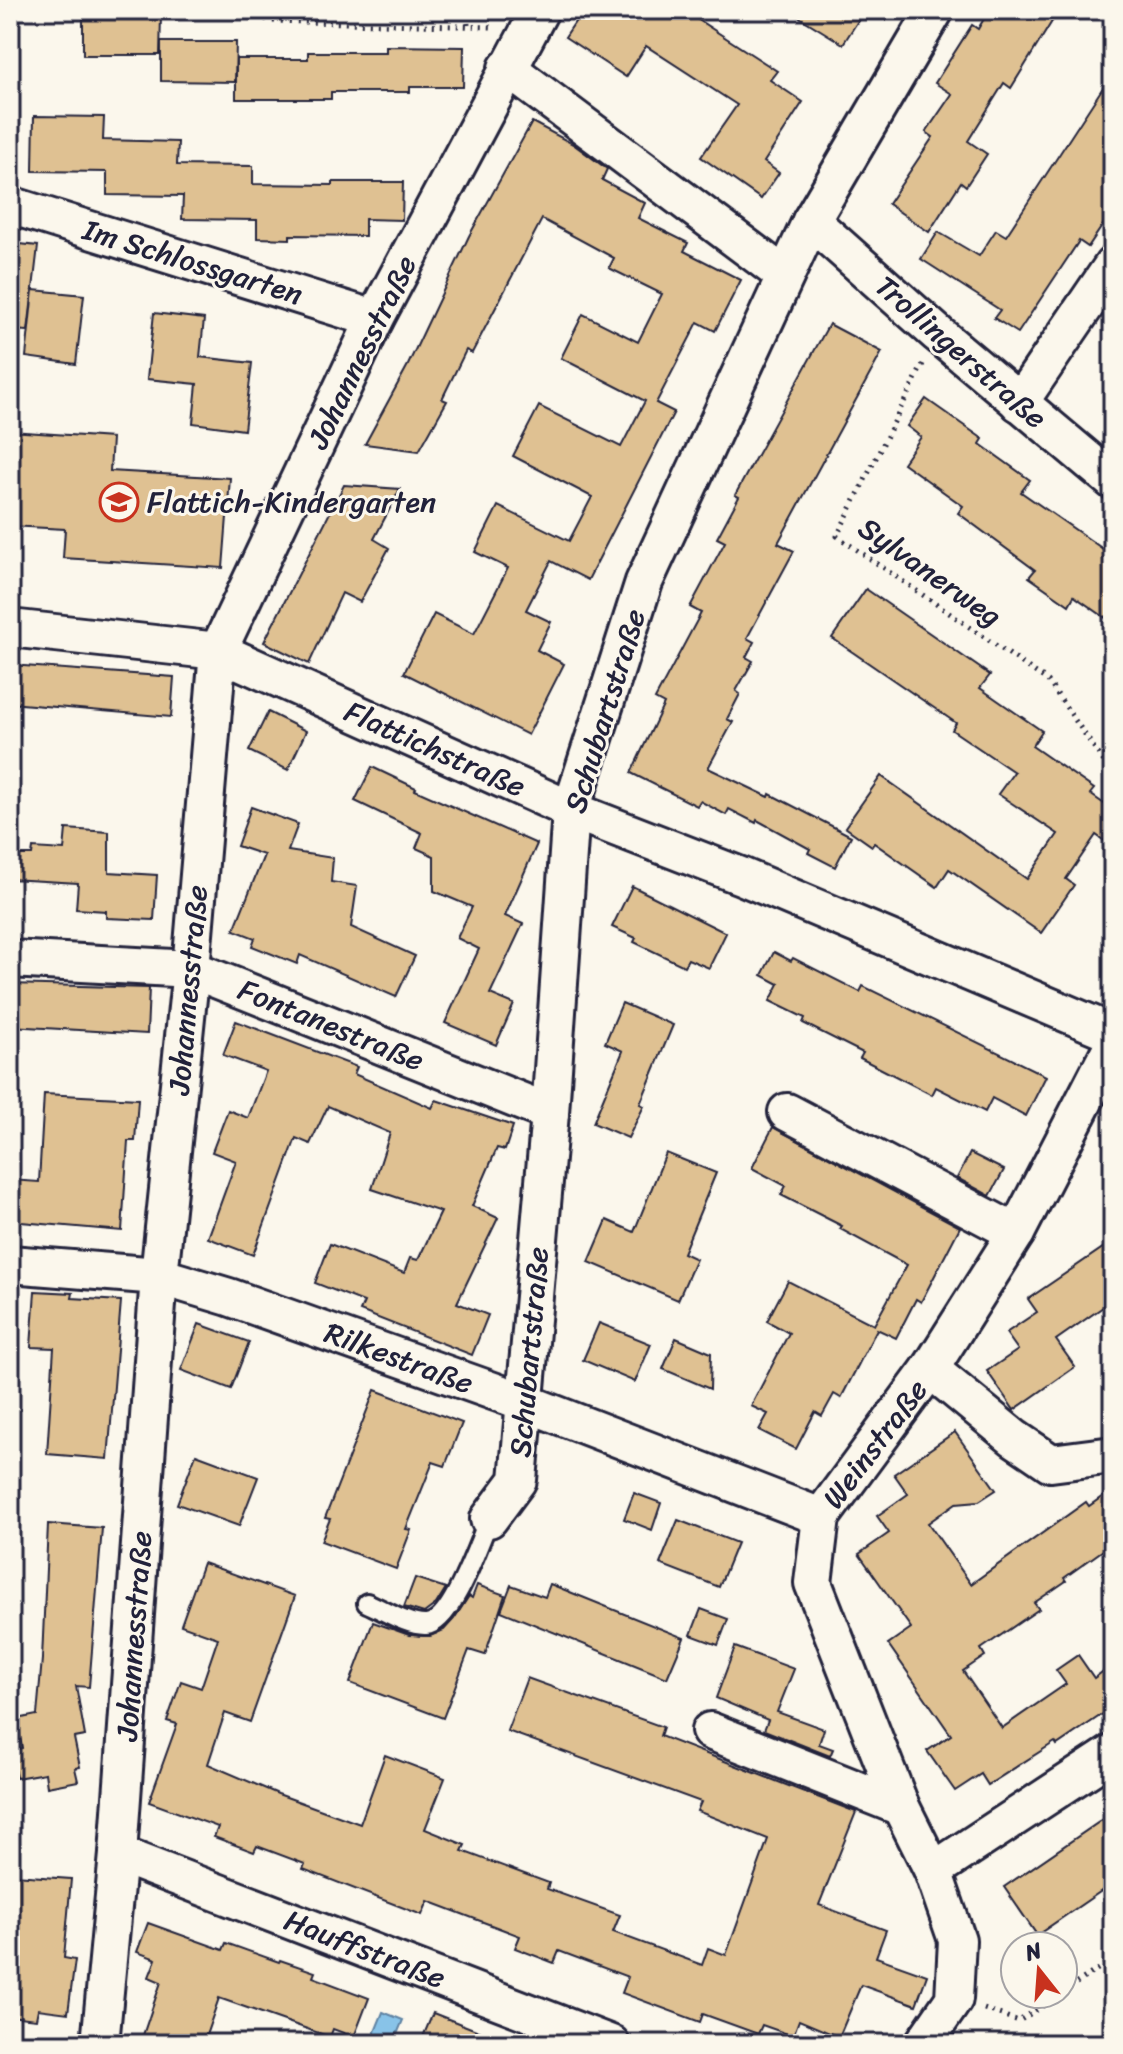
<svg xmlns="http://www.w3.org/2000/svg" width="1123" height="2054" viewBox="0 0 1123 2054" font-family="Sriracha,sans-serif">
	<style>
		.water { fill: #88c3e8; stroke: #5f83a3; stroke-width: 2 }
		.building { fill: #dfc192; stroke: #22223b; stroke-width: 2 }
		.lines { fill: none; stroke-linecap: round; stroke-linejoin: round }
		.lane-casing { stroke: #22223b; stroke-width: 24 }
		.street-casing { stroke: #22223b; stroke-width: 42 }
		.path { stroke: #22223b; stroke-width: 5; stroke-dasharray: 2 6; stroke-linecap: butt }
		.lane { stroke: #fbf7ec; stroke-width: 18 }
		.street { stroke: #fbf7ec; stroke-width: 36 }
		.rail-casing { stroke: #22223b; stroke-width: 9 }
		.rail { stroke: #fbf7ec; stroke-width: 6; stroke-dasharray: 18; stroke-linecap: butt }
		.labels { text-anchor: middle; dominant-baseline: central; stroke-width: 6; stroke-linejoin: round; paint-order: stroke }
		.street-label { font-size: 30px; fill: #22223b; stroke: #fbf7ec }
		.poi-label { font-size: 30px; fill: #22223b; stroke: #fbf7ec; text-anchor: start }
	</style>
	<rect width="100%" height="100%" fill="#fbf7ec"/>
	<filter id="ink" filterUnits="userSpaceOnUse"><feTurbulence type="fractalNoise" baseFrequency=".0125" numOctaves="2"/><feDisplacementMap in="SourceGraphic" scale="16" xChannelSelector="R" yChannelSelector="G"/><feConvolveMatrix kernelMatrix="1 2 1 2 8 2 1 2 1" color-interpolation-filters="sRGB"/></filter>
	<g filter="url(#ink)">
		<path class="water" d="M383 2012 403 2020 393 2044H370Z"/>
		<g class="building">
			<path d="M583 10H683L777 71 770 80 803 102 764 162 779 173 761 199 701 157 737 105 646 46 626 77 565 37Z"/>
			<path d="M788 10H865L843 44Z"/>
			<path d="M989 10H1059L1011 88 1004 83 968 141 987 154 966 186 961 182 929 232 888 204 933 137 926 132 952 94 935 83 972 25 978 29Z"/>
			<path d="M83 15H161L160 55H83Z"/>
			<path d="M161 42H236L235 82 161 81Z"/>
			<path d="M386 46 464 47 463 87H410V92H331V99H236V59H308V52H386Z"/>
			<path d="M1113 72V210L1088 247 1079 241 1018 333 994 318 1000 310 921 259 938 232 979 256 996 230 1006 236Z"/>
			<path d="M34 116 104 117 103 140 178 142 177 165 253 166V184L333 185V182H403L402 220 365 219V236L290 235V239L257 238V220L182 219 183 196 107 195V172L33 171Z"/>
			<path d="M532 122 573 144 607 169 602 180 645 203 638 218 688 243 684 251 741 280 715 331 698 322 656 403 674 412 588 580 551 561 526 610 551 622 537 650 564 664 528 735 404 673 434 614 474 634 508 568 475 552 498 506 569 541 592 497 513 456 539 406 621 447 645 401 561 358 583 314 638 342 662 294 609 268 614 258 542 219 472 353 466 350 442 399 447 401 419 451 365 444 408 365 469 236Z"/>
			<path d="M10 243 38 246 28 331 10 330Z"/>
			<path d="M33 290 84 295 76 364 26 357Z"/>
			<path d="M154 313 204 319 200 357 252 363 244 430 193 423 197 384 147 379Z"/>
			<path d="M829 324 882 352 778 543 794 551 747 638 754 642 746 657 753 661 736 691 740 694 727 719 733 722 708 768 769 797 770 794 851 836 835 867 808 853 810 849 757 820 756 823 729 809 726 815 700 801 697 806 631 773 664 704 655 699 701 613 690 607 725 542 717 538 739 497 735 495Z"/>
			<path d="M926 399 983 439 980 444 1030 480 1021 492 1113 556V623L1074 596 1069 605 1029 577 1035 570 958 513 963 506 903 463 921 437 907 426Z"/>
			<path d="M10 431 112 438 110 471 230 478 223 568 63 558 65 529 10 526Z"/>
			<path d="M344 485 400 489 374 539 389 548 360 602 342 593 309 664 264 642Z"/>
			<path d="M866 589 990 675 980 688 1042 731 1032 746 1094 789 1090 794 1113 810V847L1096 835 1066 879 1074 885 1041 933 949 869 937 887 874 843 872 846 845 827 881 776 1027 879 1058 834 998 794 1014 772 952 730 956 723 832 638Z"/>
			<path d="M10 665 174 677 171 717 10 703Z"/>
			<path d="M268 712 306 731 288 770 249 751Z"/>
			<path d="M372 767 416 788 415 790 537 844 505 916 523 924 490 994 514 1004 496 1045 445 1023 479 949 457 938 472 907 434 891V856L416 848 422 833 355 801Z"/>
			<path d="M251 807 298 824 288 851 333 858 331 882 357 886 351 927 415 956 396 997 300 955 297 964 252 946 255 938 234 930 264 855 237 846Z"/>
			<path d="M66 829 109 832V872L157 875 154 920 106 918V911L76 909 78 883 10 879V855H32L33 848 64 850Z"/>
			<path d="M632 886 726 933 709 968 688 959 684 966 634 942 636 938 612 927Z"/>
			<path d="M774 952 791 961 793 958 860 992 863 986 1046 1076 1026 1116 992 1098 985 1112 936 1087 932 1095 860 1058 863 1053 803 1023 805 1018 770 1001 779 984 762 975Z"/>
			<path d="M10 984 149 988 147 1034 10 1026Z"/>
			<path d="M622 1003 673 1025 640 1104 644 1106 628 1138 593 1123 623 1051 605 1043Z"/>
			<path d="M236 1021 357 1067 354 1074 432 1108 436 1100 513 1126 505 1150 497 1148 472 1206 498 1218 457 1303 488 1315 472 1355 360 1311 364 1302 315 1283 330 1244 404 1273 410 1258 418 1260 441 1212 372 1189 390 1133 328 1106 310 1144 296 1138 253 1255 208 1238 236 1161 212 1152 228 1110 248 1118 266 1071 223 1055Z"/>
			<path d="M44 1094 138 1099 135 1141H128L122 1231 10 1221V1180L39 1182Z"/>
			<path d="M773 1127 960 1227 921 1302 916 1299 896 1338 877 1329 841 1398 834 1394 822 1416 815 1412 796 1449 759 1430 768 1414 751 1406 789 1333 767 1321 788 1281 874 1325 907 1265 840 1229 842 1226 781 1195 786 1186 752 1168Z"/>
			<path d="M666 1153 716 1173 683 1253 696 1259 678 1300 589 1262 607 1220 634 1232Z"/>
			<path d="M970 1153 1004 1170 990 1196 957 1178Z"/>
			<path d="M1113 1241V1300L1056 1340 1075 1367 1014 1410 987 1371 1018 1350 1006 1333 1037 1312 1028 1299Z"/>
			<path d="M35 1291 73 1293 72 1298 121 1301 108 1459 47 1454 54 1348 31 1347Z"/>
			<path d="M599 1323 651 1344 635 1382 583 1360Z"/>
			<path d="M199 1324 249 1342 231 1389 181 1370Z"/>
			<path d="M676 1338 711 1353 710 1389 663 1369Z"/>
			<path d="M375 1390 462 1423 445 1466 433 1462 406 1529 411 1530 396 1569 321 1541 330 1519 325 1518Z"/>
			<path d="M955 1432 996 1490 979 1501 956 1503 928 1523 971 1584 1086 1502 1089 1506 1113 1489V1543L1064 1578 1066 1581 1034 1603 1039 1609 981 1649 985 1656 963 1671 1002 1728 1066 1684 1056 1670 1078 1655 1094 1678 1113 1664V1707L1057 1745 1055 1742 988 1785 981 1774 955 1791 927 1751 951 1735 888 1644 911 1628 859 1554 889 1533 877 1516 908 1494 894 1474Z"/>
			<path d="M196 1454 258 1477 239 1526 177 1504Z"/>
			<path d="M634 1493 661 1503 652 1530 624 1519Z"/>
			<path d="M678 1520 737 1543 719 1587 660 1564Z"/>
			<path d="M48 1524 102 1528 89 1687 76 1686 85 1736 74 1738 80 1767 75 1768 78 1781 47 1787 45 1773 16 1778 11 1750 22 1748 17 1719 37 1715 42 1659Z"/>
			<path d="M203 1563 295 1596 250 1722 225 1713 208 1764 278 1794 360 1824 385 1755 445 1778 425 1829 465 1845 462 1851 549 1883 547 1889 620 1915 613 1932 702 1965 708 1948 726 1955 768 1839 697 1811 701 1802 507 1731 527 1678 663 1727 660 1736 856 1812 819 1905 886 1930 876 1957 927 1975 916 2005 861 1985 839 2037 799 2020 793 2036 762 2025 758 2034 703 2014 700 2022 622 1993 628 1977 559 1951 554 1963 515 1948 520 1936 428 1901 422 1915 303 1869 305 1864 257 1846 254 1852 214 1837 218 1827 149 1802 177 1724 167 1721 181 1681 201 1688 218 1638 181 1625Z"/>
			<path d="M415 1578 446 1588 436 1604 424 1613 404 1607Z"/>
			<path d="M550 1584 684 1638 667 1678 501 1611 511 1585 545 1597Z"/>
			<path d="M477 1585 505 1595 485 1655 469 1650 443 1718 350 1683 373 1622 409 1635 430 1636 444 1630 454 1619 469 1596 472 1598Z"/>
			<path d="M701 1609 728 1619 718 1645 691 1635Z"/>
			<path d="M735 1647 794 1669 777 1712 824 1729 819 1744 833 1749 830 1756 764 1730 768 1720 716 1698Z"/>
			<path d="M1102 1820 1113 1836V1883L1037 1935 1004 1887Z"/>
			<path d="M14 1875 71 1879 64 1958 75 1960 68 2013 38 2009 36 2019 10 2016V1929Z"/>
			<path d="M148 1923 223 1950 226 1943 279 1962 280 1960 315 1972 313 1977 369 1998 354 2037 333 2029 330 2037 219 1998 203 2044H140L161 1982 149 1977 156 1959 137 1952Z"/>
			<path d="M433 2013 509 2043V2044H420Z"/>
		</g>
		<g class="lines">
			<g class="lane-casing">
				<path id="lane" d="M367 1603C384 1610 408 1626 426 1625 452 1624 479 1542 489 1519"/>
			</g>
			<g class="street-casing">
				<g id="street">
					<path d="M507 68 785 276"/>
					<path d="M10 205 375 319"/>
					<path d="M811 221 938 334 1113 481"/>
					<path d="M1019 403 1113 265"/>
					<path d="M10 628 218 651 571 810 741 876 1113 1033"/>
					<path d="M10 959 191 969 550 1113"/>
					<path d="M787 1112 1016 1233"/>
					<path d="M10 1264 159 1276 229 1297 524 1402 821 1517"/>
					<path d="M930 1369 1014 1438 1051 1463 1113 1455"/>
					<path d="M489 1519 518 1480 550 1113 571 810 644 582 811 221 935 10"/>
					<path d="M710 1731 901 1807"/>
					<path d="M118 1854 611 2044"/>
					<path d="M933 1871 1113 1753"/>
					<path d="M100 2044 118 1854 159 1276 191 969 218 651 375 319 540 10"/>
					<path d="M923 2044 954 1999 957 1940 933 1871 901 1807 813 1583 821 1517 930 1369 1016 1233 1113 1045"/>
				</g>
			</g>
			<g class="path">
				<path d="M243 10 270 21 492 27"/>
				<path d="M468 25 467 12 478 11"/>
				<path d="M923 364 837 536 1048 681 1113 775"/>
				<path d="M1063 1992 1113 1959"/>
				<path d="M984 2009 1019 2021 1061 1994"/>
			</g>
			<use href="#lane" class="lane"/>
			<use href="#street" class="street"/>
			<g class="rail-casing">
				<path id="rail" d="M1107 2044 1113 2040"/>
			</g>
			<use href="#rail" class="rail"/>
		</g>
	</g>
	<defs>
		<g id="school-ring" transform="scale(2)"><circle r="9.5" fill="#fbf7ec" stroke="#c8321e" stroke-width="1.5"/><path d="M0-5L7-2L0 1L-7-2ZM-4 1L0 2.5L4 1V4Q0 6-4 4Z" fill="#c8321e"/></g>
	</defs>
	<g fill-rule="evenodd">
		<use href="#school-ring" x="119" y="502"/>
	</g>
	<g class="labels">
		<g class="street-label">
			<text transform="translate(193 262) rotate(17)">Im Schlossgarten</text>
			<text transform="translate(362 352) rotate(-64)">Johannesstraße</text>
			<text transform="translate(961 352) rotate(41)">Trollingerstraße</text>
			<text transform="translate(930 572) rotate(35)">Sylvanerweg</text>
			<text transform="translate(605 711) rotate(-73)">Schubartstraße</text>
			<text transform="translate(435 749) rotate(24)">Flattichstraße</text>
			<text transform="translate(188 990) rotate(-85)">Johannesstraße</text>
			<text transform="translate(331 1025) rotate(22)">Fontanestraße</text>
			<text transform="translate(529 1352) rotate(-85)">Schubartstraße</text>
			<text transform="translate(399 1358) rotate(20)">Rilkestraße</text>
			<text transform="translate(875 1444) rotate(-53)">Weinstraße</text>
			<text transform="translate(134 1636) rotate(-86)">Johannesstraße</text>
			<text transform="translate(365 1949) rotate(21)">Hauffstraße</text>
		</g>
		<g class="poi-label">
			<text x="147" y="502">Flattich-Kindergarten</text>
		</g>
	</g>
	<rect width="1123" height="2054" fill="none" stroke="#fbf7ec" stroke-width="40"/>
	<rect x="20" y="20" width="1083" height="2014" fill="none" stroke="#22223b" stroke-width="3" filter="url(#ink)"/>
	<g transform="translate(1039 1970) rotate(343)"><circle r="38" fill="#fbf7ec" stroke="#a4a2a5" stroke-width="2"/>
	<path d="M0-6L14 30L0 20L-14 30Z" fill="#c8321e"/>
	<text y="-12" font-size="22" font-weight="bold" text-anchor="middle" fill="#22223b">N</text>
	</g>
</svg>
